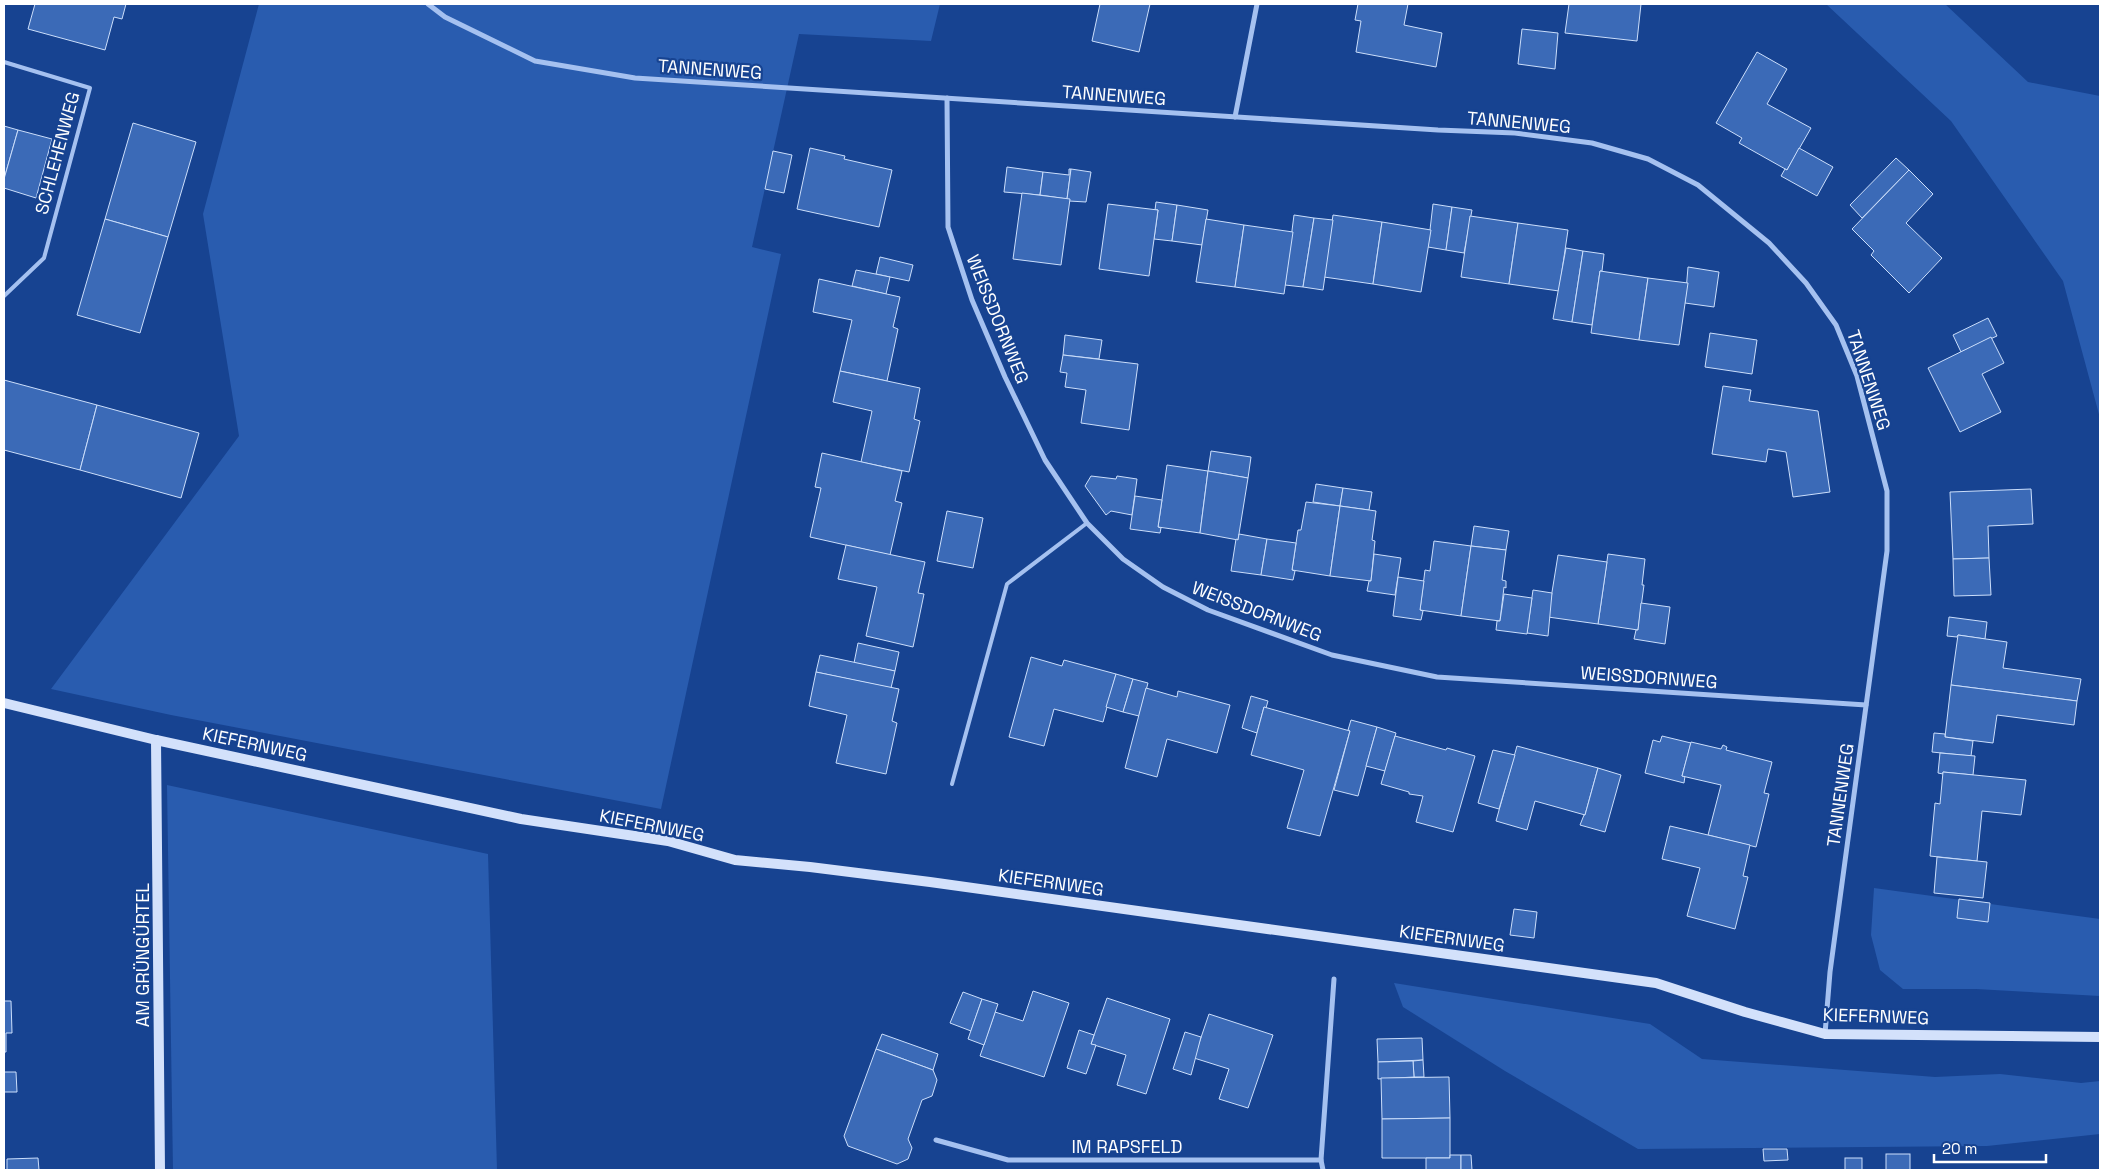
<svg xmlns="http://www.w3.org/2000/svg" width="2104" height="1174" viewBox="0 0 2104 1174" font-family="'Space Grotesk',sans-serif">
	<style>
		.green { fill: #295caf }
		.building { fill: #3b6ab7; stroke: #cbdefb }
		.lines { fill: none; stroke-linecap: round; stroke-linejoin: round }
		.lane { stroke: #a5c1f0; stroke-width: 4 }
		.street { stroke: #a5c1f0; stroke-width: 5 }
		.secondary { stroke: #d3e1fb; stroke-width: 10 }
		.labels { text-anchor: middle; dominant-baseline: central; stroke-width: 4.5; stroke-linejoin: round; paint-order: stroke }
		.street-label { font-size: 18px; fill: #fff; stroke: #174391 }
	</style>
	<rect width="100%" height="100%" fill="#174391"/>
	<g class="green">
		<path d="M259 4H940L931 41 799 34 752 247 781 254 661 809 171 715 51 689 239 436 203 214Z"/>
		<path d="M1826 4H1945L2028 82 2100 96V418L2063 281 1951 121Z"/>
		<path d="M167 785 488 854 497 1170H173Z"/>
		<path d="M1874 888 2100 919V996L1976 989H1903L1880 970 1871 935Z"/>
		<path d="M1394 983 1650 1024 1702 1059 1935 1077 2000 1074 2081 1083 2100 1081V1134L1987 1146 1638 1149 1505 1071 1403 1007Z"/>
	</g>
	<g class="building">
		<path d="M35 4H126L122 19 114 17 105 50 28 29Z"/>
		<path d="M1100 4H1150L1139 52 1092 41Z"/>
		<path d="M1358 4H1408L1404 25 1442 33 1436 67 1356 52 1361 21 1355 20Z"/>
		<path d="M1569 4H1641L1637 41 1565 33Z"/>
		<path d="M1522 29 1558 33 1555 69 1518 64Z"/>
		<path d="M1757 52 1787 69 1767 104 1811 128 1787 170 1739 143 1742 138 1716 123Z"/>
		<path d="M133 123 196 142 168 237 105 219Z"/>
		<path d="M4 126 18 130 4 179Z"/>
		<path d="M18 130 52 139 36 198 4 188V179Z"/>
		<path d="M810 148 845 156 844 159 892 170 879 227 797 209Z"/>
		<path d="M1799 148 1833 167 1817 196 1781 176 1785 169 1787 170Z"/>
		<path d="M773 151 792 155 784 193 765 189Z"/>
		<path d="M1896 158 1909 170 1862 218 1850 205Z"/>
		<path d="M1007 167 1043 172 1040 195 1004 192Z"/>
		<path d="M1069 169H1071L1067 199 1040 195 1043 172 1069 175Z"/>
		<path d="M1071 169 1091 172 1086 202 1069 201 1067 199Z"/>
		<path d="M1909 170 1933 194 1906 223 1942 258 1909 293 1871 255 1874 251 1852 229Z"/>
		<path d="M1022 193 1070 199 1061 265 1013 259Z"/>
		<path d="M1156 202 1177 205 1172 241 1154 239 1158 210H1155Z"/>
		<path d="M1108 204 1158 210 1149 276 1099 269Z"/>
		<path d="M1433 204 1452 207 1446 250 1428 247Z"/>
		<path d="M1177 205 1208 210 1202 245 1172 241Z"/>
		<path d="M1452 207 1472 210 1464 253 1446 250Z"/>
		<path d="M1294 215 1314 218 1303 287 1285 285Z"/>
		<path d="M1333 215 1382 222 1373 284 1324 277Z"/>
		<path d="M1470 216 1518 223 1509 284 1461 277Z"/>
		<path d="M1314 218 1333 220 1323 290 1303 287Z"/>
		<path d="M105 219 168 237 140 333 77 315Z"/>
		<path d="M1206 219 1244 225 1235 287 1196 282Z"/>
		<path d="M1382 222 1431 230 1421 292 1373 284Z"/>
		<path d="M1518 223 1568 230 1559 291 1509 284Z"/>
		<path d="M1244 225 1293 232 1284 294 1235 287Z"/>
		<path d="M1566 248 1583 251 1572 322 1553 319Z"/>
		<path d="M1583 251 1604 254 1602 271H1600L1592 325 1572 322Z"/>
		<path d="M880 257 913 265 909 281 876 274Z"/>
		<path d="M1688 267 1719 272 1714 307 1685 303Z"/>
		<path d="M856 270 890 277 886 294 852 286Z"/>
		<path d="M1600 271 1648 278 1639 340 1591 333Z"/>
		<path d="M1648 278 1688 283 1679 345 1639 340Z"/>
		<path d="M819 279 900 297 893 327 898 329 887 381 840 371 852 320 813 312Z"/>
		<path d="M1988 318 1997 336 1961 352 1953 335Z"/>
		<path d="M1710 333 1757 340 1752 374 1705 367Z"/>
		<path d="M1065 335 1102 340 1099 359 1063 355Z"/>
		<path d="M1991 337 2004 363 1982 374 2001 412 1960 432 1928 368Z"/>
		<path d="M1063 355 1138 364 1129 430 1081 423 1086 390 1065 387 1067 373 1060 372Z"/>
		<path d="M840 371 920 388 914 419 920 421 909 472 861 462 872 411 833 402Z"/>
		<path d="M4 380 97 405 80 470 4 450Z"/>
		<path d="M1723 386 1751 390 1749 401 1818 411 1830 492 1793 497 1786 452 1768 449 1766 462 1712 454Z"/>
		<path d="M97 405 199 433 181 498 80 470Z"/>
		<path d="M1211 451 1251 457 1248 478 1208 471Z"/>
		<path d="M822 453 902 471 895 501 902 503 890 555 810 537 821 488 815 487Z"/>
		<path d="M1167 465 1208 471 1200 533 1158 527Z"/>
		<path d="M1208 471 1248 478 1238 540 1200 533Z"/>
		<path d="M1091 476 1116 479 1117 476 1137 479 1132 515 1111 511 1106 515 1085 486Z"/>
		<path d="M1316 484 1343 488 1340 506 1313 502Z"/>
		<path d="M1343 488 1372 492 1369 510 1340 506Z"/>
		<path d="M2031 489 2033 524 1988 526 1989 558 1953 559 1950 492Z"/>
		<path d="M1135 496 1162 500 1158 527 1161 528 1160 533 1130 529Z"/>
		<path d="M1306 502 1340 506 1330 576 1292 570 1298 530H1301Z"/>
		<path d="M1340 506 1376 511 1372 540 1375 541 1371 581 1330 576Z"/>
		<path d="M947 511 983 518 973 568 937 561Z"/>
		<path d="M1474 526 1509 531 1506 550 1471 546Z"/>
		<path d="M1239 534 1267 539 1261 575 1231 571 1236 539 1238 540Z"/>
		<path d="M1267 539 1296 543 1292 570 1295 571 1293 580 1261 575Z"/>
		<path d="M1434 541 1471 546 1461 616 1420 610 1425 570 1430 571Z"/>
		<path d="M846 545 925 562 918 593 924 594 913 647 866 636 877 587 838 579Z"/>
		<path d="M1471 546 1506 550 1502 580 1506 581V588L1504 587 1500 621 1461 616Z"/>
		<path d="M1374 554 1401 558 1395 595 1367 591 1369 581H1371Z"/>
		<path d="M1608 554 1645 559 1642 585H1644L1638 630 1598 624Z"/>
		<path d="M1558 555 1607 562 1598 624 1548 617Z"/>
		<path d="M1989 558 1991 595 1954 596 1953 559Z"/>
		<path d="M1398 577 1424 581 1420 610 1423 611 1421 620 1393 616Z"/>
		<path d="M1533 590 1552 593 1548 636 1527 633Z"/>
		<path d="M1504 594 1532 598 1527 634 1496 630 1497 621H1500Z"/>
		<path d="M1641 603 1670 607 1665 644 1634 639 1636 630H1638Z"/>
		<path d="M1949 617 1987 622 1985 639 1958 635 1957 637 1947 636Z"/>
		<path d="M1958 635 2007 642 2003 668 2081 679 2077 701 1951 685Z"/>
		<path d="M858 643 899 652 895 671 854 663Z"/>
		<path d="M820 655 895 671 891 688 816 672Z"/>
		<path d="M1031 657 1062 666 1064 660 1116 674 1103 722 1054 709 1044 746 1009 737Z"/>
		<path d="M816 672 899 689 892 721 897 723 886 774 836 763 847 715 809 706Z"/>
		<path d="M1116 674 1133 679 1123 712 1106 707Z"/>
		<path d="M1133 679 1148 683 1139 716 1123 712Z"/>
		<path d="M1951 685 2077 701 2074 725 1997 715 1993 743 1945 737Z"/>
		<path d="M1146 688 1177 697 1178 691 1230 705 1217 753 1167 739 1157 777 1125 768Z"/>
		<path d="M1251 696 1268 701 1266 708 1264 707 1257 733 1242 728Z"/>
		<path d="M1264 707 1350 731 1320 836 1287 828 1304 770 1251 755Z"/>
		<path d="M1351 720 1377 727 1358 796 1334 790 1350 731 1348 730Z"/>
		<path d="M1377 727 1396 733 1385 771 1366 766Z"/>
		<path d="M1934 733 1945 734V737L1973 741 1971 756 1932 752Z"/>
		<path d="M1395 736 1446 750 1447 748 1475 756 1453 832 1416 822 1423 796 1409 794V792L1381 784Z"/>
		<path d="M1662 736 1691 743 1682 776H1685L1684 783 1645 773 1653 740 1660 742Z"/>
		<path d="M1691 742 1721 749 1723 745 1727 747 1726 750 1772 762 1764 793 1769 794 1756 847 1708 835 1721 785 1682 776Z"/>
		<path d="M1517 746 1598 768 1585 815 1535 801 1527 830 1496 821Z"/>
		<path d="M1493 750 1515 755 1499 809 1478 803Z"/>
		<path d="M1940 753 1975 756 1973 775 1943 772V774L1938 773Z"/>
		<path d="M1598 768 1621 775 1605 832 1580 825 1584 815H1585Z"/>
		<path d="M1943 772 2026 780 2021 815 1982 811 1977 861 1930 856 1935 803 1940 804Z"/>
		<path d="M1670 826 1750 845 1743 876 1748 877 1735 929 1687 916 1700 868 1662 859Z"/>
		<path d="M1937 857 1987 862 1983 898 1934 893Z"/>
		<path d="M1959 899 1990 903 1988 922 1957 918Z"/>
		<path d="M1514 909 1537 912 1534 938 1510 935Z"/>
		<path d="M1033 991 1069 1003 1044 1077 980 1056 995 1012 1023 1021Z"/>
		<path d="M963 992 982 999 971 1031 950 1023Z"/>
		<path d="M1107 998 1170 1019 1146 1094 1117 1085 1126 1055 1091 1044Z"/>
		<path d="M982 999 998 1004 984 1045 968 1039Z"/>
		<path d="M4 1001H11L12 1033H6V1052H4Z"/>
		<path d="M1209 1014 1273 1035 1248 1108 1219 1099 1229 1069 1194 1058Z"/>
		<path d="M1079 1030 1094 1035 1091 1044 1096 1045 1086 1074 1067 1068Z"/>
		<path d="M1185 1032 1201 1037 1191 1075 1173 1069Z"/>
		<path d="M882 1034 938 1054 933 1070 876 1049Z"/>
		<path d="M1422 1038 1423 1060 1378 1062 1377 1039Z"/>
		<path d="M876 1049 933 1070 937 1080 932 1096 922 1100 908 1139 912 1148 908 1159 897 1164 848 1146 844 1136Z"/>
		<path d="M1423 1060 1424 1077H1414L1413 1061Z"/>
		<path d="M1413 1061 1414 1077 1378 1079V1062Z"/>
		<path d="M4 1072H16L17 1092H4Z"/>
		<path d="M1449 1077 1450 1118 1382 1119 1381 1078Z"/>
		<path d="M1450 1118V1158H1382V1119Z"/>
		<path d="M1763 1149H1787L1788 1160 1764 1161Z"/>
		<rect x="1886" y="1154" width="24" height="16"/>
		<path d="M1450 1155H1461V1170H1426V1158H1450Z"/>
		<path d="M1461 1155H1471L1472 1170H1461Z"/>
		<path d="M38 1158 39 1170H7V1159Z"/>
		<rect x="1845" y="1158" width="17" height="12"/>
	</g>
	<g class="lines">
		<g class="lane">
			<path d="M4 62 90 88 44 258 4 296"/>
			<path d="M952 784 1007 584 1087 523"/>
		</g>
		<g class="street">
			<path d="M428 4 445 17 535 61 635 78 1438 130 1515 133 1592 143 1648 159 1698 185 1769 243 1806 283 1836 325 1857 376 1887 491V551L1830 972 1825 1034"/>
			<path d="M947 98 948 227 972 300 1005 377 1045 460 1087 523 1123 559 1163 587 1208 610 1332 655 1437 677 1866 705"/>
			<path d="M1235 117 1257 4"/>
			<path d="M936 1140 1008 1160H1321"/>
			<path d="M1323 1170 1321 1160 1334 979"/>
		</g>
		<g class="secondary">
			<path d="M4 703 156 740 521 819 668 841 735 860 810 867 930 882 1656 983 1745 1012 1825 1034 2100 1037"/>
			<path d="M156 740 160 1170"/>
		</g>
	</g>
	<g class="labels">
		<g class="street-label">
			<text transform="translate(710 69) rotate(4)">TANNENWEG</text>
			<text transform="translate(1114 95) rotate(4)">TANNENWEG</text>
			<text transform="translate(1519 122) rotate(5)">TANNENWEG</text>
			<text transform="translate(57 153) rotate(-75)">SCHLEHENWEG</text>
			<text transform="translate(998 319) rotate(68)">WEISSDORNWEG</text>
			<text transform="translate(1869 380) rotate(72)">TANNENWEG</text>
			<text transform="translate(1257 611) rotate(21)">WEISSDORNWEG</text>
			<text transform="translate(1649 677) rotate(4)">WEISSDORNWEG</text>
			<text transform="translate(255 744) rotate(12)">KIEFERNWEG</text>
			<text transform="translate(1840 795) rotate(-82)">TANNENWEG</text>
			<text transform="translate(652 825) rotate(11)">KIEFERNWEG</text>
			<text transform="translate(1051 882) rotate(8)">KIEFERNWEG</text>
			<text transform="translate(1452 938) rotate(8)">KIEFERNWEG</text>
			<text transform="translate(142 955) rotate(-90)">AM GRÜNGÜRTEL</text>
			<text transform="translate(1876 1016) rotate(2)">KIEFERNWEG</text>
			<text x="1127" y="1146">IM RAPSFELD</text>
		</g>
	</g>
	<rect width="2104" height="1174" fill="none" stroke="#ffffff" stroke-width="10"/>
	<path d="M1934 1154v8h112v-8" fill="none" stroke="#ffffff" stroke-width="2.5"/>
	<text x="1942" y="1154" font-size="15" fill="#ffffff" stroke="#174391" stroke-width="4" paint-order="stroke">20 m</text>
</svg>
